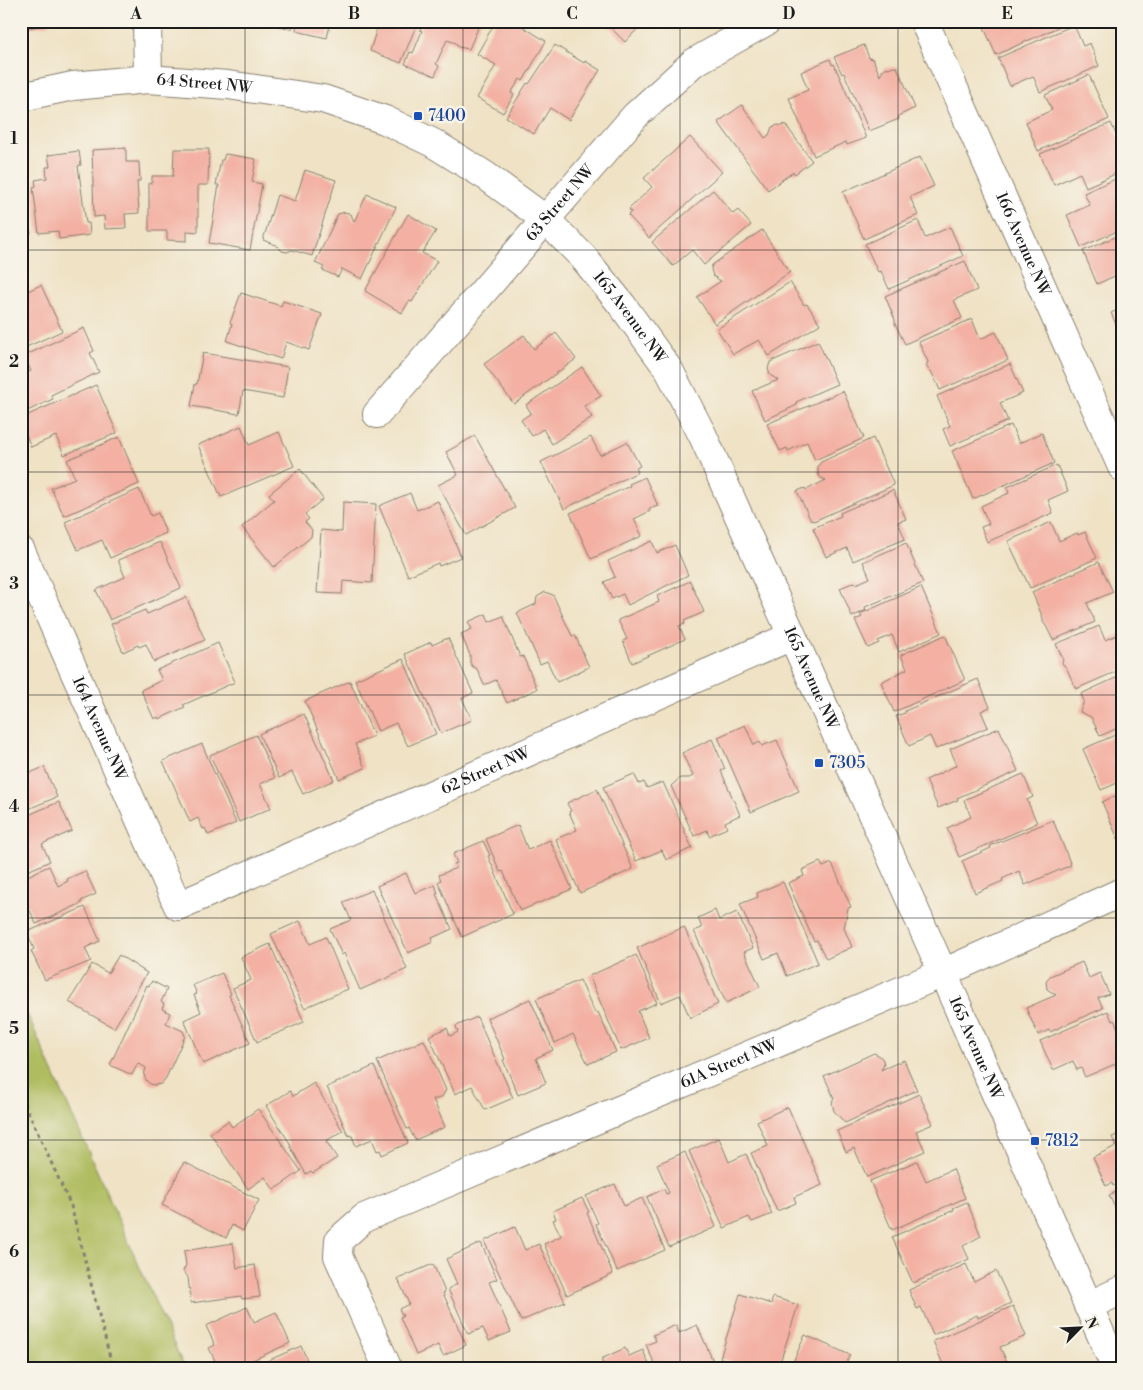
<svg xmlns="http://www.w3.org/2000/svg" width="1143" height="1390" viewBox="0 0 1143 1390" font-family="'Libre Bodoni',serif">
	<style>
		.green { fill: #afbc5e; stroke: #666c3d }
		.building { fill: #f3b0a3 }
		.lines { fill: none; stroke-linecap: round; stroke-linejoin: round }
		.minor-casing { stroke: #867f70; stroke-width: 30 }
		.tertiary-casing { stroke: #867f70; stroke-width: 30 }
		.path { stroke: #867f70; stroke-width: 3; stroke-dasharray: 4 4; stroke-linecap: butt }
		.minor { stroke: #fff; stroke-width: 28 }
		.tertiary { stroke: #fff; stroke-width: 28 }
		.grid { fill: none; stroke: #1c1c1c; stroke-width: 1; stroke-opacity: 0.55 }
		.transit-dot { fill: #1a4fb4; stroke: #f7f3e8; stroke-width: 2 }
		.labels { text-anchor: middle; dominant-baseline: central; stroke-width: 5; stroke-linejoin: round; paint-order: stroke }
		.street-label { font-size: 16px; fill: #1c1c1c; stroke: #f7f3e8 }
		.transit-label { font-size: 16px; fill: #164399; stroke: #f7f3e8; text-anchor: start }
		.neatline { fill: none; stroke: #1c1c1c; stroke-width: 2 }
		.grid-label { font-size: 16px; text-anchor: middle; font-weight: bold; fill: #1c1c1c }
	</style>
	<rect width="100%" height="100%" fill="#f7f3e8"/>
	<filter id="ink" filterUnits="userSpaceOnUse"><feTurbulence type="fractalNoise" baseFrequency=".02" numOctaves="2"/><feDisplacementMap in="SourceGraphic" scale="10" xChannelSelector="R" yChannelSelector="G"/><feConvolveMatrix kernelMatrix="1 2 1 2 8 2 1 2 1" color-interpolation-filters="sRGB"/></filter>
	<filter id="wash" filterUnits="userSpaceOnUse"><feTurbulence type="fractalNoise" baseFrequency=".0096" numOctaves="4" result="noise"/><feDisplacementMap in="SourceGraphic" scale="20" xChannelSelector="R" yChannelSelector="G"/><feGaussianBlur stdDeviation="1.12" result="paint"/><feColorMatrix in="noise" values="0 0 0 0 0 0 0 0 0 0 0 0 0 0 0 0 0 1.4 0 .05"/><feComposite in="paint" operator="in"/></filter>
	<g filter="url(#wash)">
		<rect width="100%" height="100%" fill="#efe2c5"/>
		<path class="green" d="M21 1000 185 1369H21Z"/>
		<g id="blocks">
			<g class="building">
				<path d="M21 21H48L49 25 21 29Z"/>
				<path d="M258 21H294L292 29Z"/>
				<path d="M297 21H331L327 38 296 31Z"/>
				<path d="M379 21H418L401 63 370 51Z"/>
				<path d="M424 21H481L469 49 458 47 456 43 447 40 436 64 439 66 435 76 405 64 410 52 413 53 422 31 420 30Z"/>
				<path d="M496 21H519L521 23 520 25 546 41 523 81 520 79 511 93 514 95 503 113 477 98 496 65 477 54Z"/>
				<path d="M604 21H645L625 42Z"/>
				<path d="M990 21H1066L1067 23 996 55 983 25Z"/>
				<path d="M1074 25 1083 46 1090 43 1099 66 1040 92 1033 76 1010 86 998 58Z"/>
				<path d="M555 45 584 63 585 61 600 70 569 120 550 108 534 134 506 117 527 83 529 84Z"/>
				<path d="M864 45 869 58 873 59 880 76 884 68 897 67 915 108 898 116 899 119 869 131 844 73 842 74 834 57Z"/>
				<path d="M830 59 832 65 834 64 866 138 847 145 846 142 814 156 789 98 808 90 801 72Z"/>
				<path d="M1089 75 1109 119 1038 151 1026 122 1052 110 1045 95Z"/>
				<path d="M742 105 765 138 769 135 772 127 778 125 782 126 785 124 812 161 795 174 793 172 768 190 718 122Z"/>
				<path d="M1111 123 1122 148V171L1086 187 1080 173 1054 185 1040 154Z"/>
				<path d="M690 137 722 172 649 238 628 215 631 212 629 209 652 187 644 178Z"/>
				<path d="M126 148V162H139L140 181H137L139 213 125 214 126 228 105 229 104 216 94 217 92 150Z"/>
				<path d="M174 149H209L208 185H198V232L187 231V241L167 240V231H149V183H152V176H173Z"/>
				<path d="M79 151 81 165 78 166 86 223H89L90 235 59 239 58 231 39 233 33 187 36 186 35 180 47 178 46 167H50L48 155Z"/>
				<path d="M225 154 256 159 252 182 262 184 250 250 209 243 219 185H216L221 160H223Z"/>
				<path d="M920 157 934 186 910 197 918 215 864 239 843 192Z"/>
				<path d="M305 170 336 180 312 256 292 250 287 252 282 251 276 245 263 240 277 195 295 201Z"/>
				<path d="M1122 176V229L1081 247 1067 215 1090 205 1084 193Z"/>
				<path d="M713 190 733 214 738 210 751 225 704 265 692 250 673 266 652 242Z"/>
				<path d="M367 194 396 207 362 279 342 269 338 277 322 270 324 267 315 263 338 214 345 212 351 214 354 222Z"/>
				<path d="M21 204 31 233 21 236Z"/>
				<path d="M408 214 436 231 422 253 437 261 412 302 409 301 402 313 365 291Z"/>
				<path d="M918 220 925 238 950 227 963 256 889 289 881 271 878 272 865 244Z"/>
				<path d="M762 230 790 272 715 324 697 297 721 281 713 276 711 269 712 265Z"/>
				<path d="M1122 234V286L1117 275 1097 284 1083 251Z"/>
				<path d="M965 261 977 290 954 300 962 318 905 344 895 324V320L885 296Z"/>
				<path d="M790 282 804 305 807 304 820 324 769 356 759 340 733 354 717 329Z"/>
				<path d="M41 285 62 331 22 349 21 294Z"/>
				<path d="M241 293 281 306 283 301 322 314 309 350 286 342 281 359 227 341 232 324 230 323Z"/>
				<path d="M1122 308V338L1111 313Z"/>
				<path d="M972 319 980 339 996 332 1008 360 940 390 931 371 928 369 926 366 928 362 919 342Z"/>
				<path d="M84 328 94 351 90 353 99 372 51 395 53 399 21 414V375L31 371 24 356Z"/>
				<path d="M556 333 576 359 514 404 484 364 524 335 534 349Z"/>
				<path d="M818 341 837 384 796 402 797 405 765 420 752 391 778 380 770 375 768 369 770 362Z"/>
				<path d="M203 353 288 367 283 398 243 391 239 414 191 406 195 384H197Z"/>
				<path d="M1010 364 1023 393 1000 403 1008 421 950 446 943 429 950 426 937 396Z"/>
				<path d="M582 367 601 396 584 406 592 417 552 444 543 429 532 436 521 420 531 413 526 405Z"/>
				<path d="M96 385 117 433 64 455 56 436 31 447 21 423V418Z"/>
				<path d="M843 391 864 438 815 460 807 442 788 451 787 448 780 451 767 424Z"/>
				<path d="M1011 425 1019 443 1042 433 1054 463 973 499 952 451Z"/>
				<path d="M241 426 249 445 279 432 294 466 221 497 198 445Z"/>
				<path d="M475 436 515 508 466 535 438 485 458 475 446 452Z"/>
				<path d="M119 437 139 484 64 516 51 488 75 478 67 460Z"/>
				<path d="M591 437 600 455 627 442 640 466 636 468 638 472 564 509 541 462Z"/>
				<path d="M873 438 894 485 814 521 813 520 811 521 797 491 805 488 806 490 826 480 821 478 818 474V466L821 462Z"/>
				<path d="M1057 465 1068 491 1048 500 1053 513 987 542 981 527 989 524 981 506 1009 493 1007 487Z"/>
				<path d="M300 469 323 499 305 514 309 519 305 522 312 530 311 537 274 567 242 527 274 500 269 494Z"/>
				<path d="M645 477 658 506 649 509 650 511 634 519 642 536 591 559 570 513 630 486 629 484Z"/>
				<path d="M139 489 151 516 158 513 166 533 110 558 102 540 78 550 65 522Z"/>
				<path d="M893 490 906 519 898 522 905 539 853 561 847 548 826 557 813 528 841 516 840 513Z"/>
				<path d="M410 493 417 510 438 501 461 557 439 566 438 563 408 576 379 506Z"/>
				<path d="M343 502 376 504 372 583 343 581 342 594 317 593 321 530 342 532Z"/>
				<path d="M1051 522 1059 541 1077 533 1078 535 1085 532 1097 558 1030 588 1008 541Z"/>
				<path d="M652 541 657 553 675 545 688 575 628 605 623 594 612 599 604 582 615 577 608 561Z"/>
				<path d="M160 542 181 588 110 620 96 590 125 577 118 560Z"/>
				<path d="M906 543 923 583 865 607 866 610 852 617 840 588 855 582 856 584 870 578 863 562Z"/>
				<path d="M1099 562 1113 592 1087 603 1095 622 1053 640 1046 626 1043 622V618L1032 592Z"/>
				<path d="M690 581 704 612 684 621 685 624 679 626 685 639 632 663 623 641 627 639 618 620 659 602 657 596Z"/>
				<path d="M921 587 941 633 899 652 892 635 878 641 879 643 868 648 855 620 862 617 860 614Z"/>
				<path d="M545 592 553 595 572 636 575 635 589 667 557 682 547 661 540 664 517 613 536 604 537 597Z"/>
				<path d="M186 597 205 640 154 662 146 644 139 647 138 645 123 652 111 624 145 610 147 614Z"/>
				<path d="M486 614 489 622 503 616 520 657 523 656 537 689 507 703 496 680 484 685 477 669 472 666 470 662V655L461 634 472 629 468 622Z"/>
				<path d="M1099 626 1105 640 1122 633V669L1076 689 1067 669 1062 663 1063 659 1056 644Z"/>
				<path d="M945 635 965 680 894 712 881 682 907 669 901 655Z"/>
				<path d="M448 638 473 693 462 698 472 720 441 733 405 654 431 642 432 645Z"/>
				<path d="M218 643 235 682 183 705 185 707 159 719 158 717 154 719 141 690 162 680 157 670Z"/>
				<path d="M403 659 436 734 408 746 396 723 378 731 355 680Z"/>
				<path d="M1122 675V726L1100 736 1091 717 1080 712 1084 701 1081 694Z"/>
				<path d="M978 679 990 707 981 711 988 727 936 749 930 736 909 746 896 716 905 713V711Z"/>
				<path d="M350 681 374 736 355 744 365 768 339 779 305 701Z"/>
				<path d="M304 714 334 780 303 794 292 772 279 778 259 734Z"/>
				<path d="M745 725 754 745 760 742 762 746 777 740 799 791 751 812 718 737Z"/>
				<path d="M999 728 1018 771 957 798 958 800 938 808 926 780 957 765 950 749Z"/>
				<path d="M1122 732V781L1101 790 1083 749Z"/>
				<path d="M256 735 275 778 260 784 271 808 239 822 210 755Z"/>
				<path d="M712 739 725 769 721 771 740 815 725 822 727 828 709 836 707 830 694 836 671 786 680 778H689L693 776 682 753Z"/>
				<path d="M202 744 236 823 208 835 205 828 203 829 198 818 190 822 163 761Z"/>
				<path d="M44 767 57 797 21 812V777Z"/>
				<path d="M634 774 639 784 644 782 647 788 663 782 692 848 666 860 662 850 636 861 603 787Z"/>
				<path d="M1023 774 1033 797 1027 800 1037 823 959 857 947 828 971 817 964 800Z"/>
				<path d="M597 789 633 869 580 893 556 839 577 830 569 812 571 811 567 803Z"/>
				<path d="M1122 793V840L1119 841 1102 802Z"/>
				<path d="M59 802 72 831 42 844 50 861 21 874V818Z"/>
				<path d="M1053 820 1071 865 1025 885 1019 871 1002 879 1003 881 975 893 962 861 991 848 990 846Z"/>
				<path d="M518 825 528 850 550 840 572 889 520 911 503 871 500 872 486 839Z"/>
				<path d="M483 841 490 855 488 856 513 914 462 937 438 882 441 880 439 875 456 868 454 864 457 863 453 854Z"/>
				<path d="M820 862 823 867 832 863 851 907 848 908 844 928 852 947 826 959 817 940 814 941 788 883 804 876 802 870Z"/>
				<path d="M49 866 58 886 68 881 67 879 85 871 96 894 81 901 82 903 36 924 27 904 23 902 21 899 23 895 21 890V879Z"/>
				<path d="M406 873 415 893 435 885 438 893 436 894 452 929 432 938 433 942 408 953 377 886Z"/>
				<path d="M783 882 818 963 787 976 778 953 764 959 740 904 758 897 757 893Z"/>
				<path d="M372 890 407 969 360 990 344 953 342 955 330 929 351 920 343 902Z"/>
				<path d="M85 907 100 941 85 948 91 961 45 980 31 951 34 949 27 932Z"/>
				<path d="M715 910 719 920 737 912 753 948 744 952 760 987 726 1003 694 931 702 928 698 918Z"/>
				<path d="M300 921 310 944 326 937 348 989 304 1008 271 934Z"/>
				<path d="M684 927 718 1004 690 1018 680 995 661 1003 637 948Z"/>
				<path d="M270 944 304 1022 257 1042 233 988 251 980 241 957Z"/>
				<path d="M119 955 147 973 114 1028 69 1002 92 964 108 973Z"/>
				<path d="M636 955 657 1003 638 1011 649 1038 621 1050 589 976Z"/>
				<path d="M1082 962 1089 978 1100 973 1109 994 1098 998 1103 1008 1050 1032 1049 1030 1038 1035 1026 1008 1056 995 1047 989 1046 982 1050 976Z"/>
				<path d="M222 973 231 994 229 995 250 1043 203 1064 184 1020 201 1012 194 995 197 994 193 985Z"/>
				<path d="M580 980 595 1013 598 1012 616 1052 588 1064 573 1034 555 1043 536 999Z"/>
				<path d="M152 981 167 989 161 1002 164 1004 162 1009 170 1013 166 1023 183 1031 185 1036 166 1078 161 1084 155 1085 150 1084 146 1080 144 1075 146 1068 138 1063 132 1075 110 1065 147 985 149 986Z"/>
				<path d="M530 999 553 1050 536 1058 546 1083 518 1095 503 1060 505 1059 487 1018Z"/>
				<path d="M1108 1011 1112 1021 1114 1020 1122 1037 1117 1040 1122 1052V1061L1085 1077 1081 1068 1077 1070 1073 1061 1053 1070 1040 1041Z"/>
				<path d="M477 1017 513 1098 485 1110 472 1086 455 1094 429 1036 447 1028 450 1036 458 1032 456 1026Z"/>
				<path d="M424 1040 446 1090 442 1097 437 1099H433L445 1127 415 1140 409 1128 407 1129 377 1061Z"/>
				<path d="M874 1053 880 1056 883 1060 884 1065 881 1070 904 1060 917 1090 845 1123 834 1111 832 1103 834 1098 824 1076Z"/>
				<path d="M374 1066 408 1143 382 1155 380 1150 377 1151 372 1139 356 1146 352 1136 348 1135 327 1087Z"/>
				<path d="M314 1083 343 1131 326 1141 337 1158 313 1173 311 1171 306 1174 290 1146 291 1145 266 1106 290 1091 293 1096Z"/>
				<path d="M919 1094 933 1124 916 1131 925 1151 867 1177 854 1148 846 1152 837 1131Z"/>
				<path d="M788 1107 822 1185 794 1197 796 1203 777 1211 751 1153 768 1146 757 1121Z"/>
				<path d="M258 1109 301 1171 274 1190 265 1177 248 1189 210 1133 228 1121 232 1127Z"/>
				<path d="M1122 1133V1182L1113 1186 1112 1183 1106 1186 1093 1157 1116 1146 1112 1137Z"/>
				<path d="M719 1138 729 1162 746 1154 772 1214 752 1222 749 1217 724 1228 689 1151Z"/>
				<path d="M685 1152 716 1227 669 1247 647 1197 664 1189 666 1194 669 1193 657 1164Z"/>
				<path d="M917 1161 926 1181 953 1169 965 1198 892 1230 870 1181Z"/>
				<path d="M184 1162 259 1200 243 1231 232 1225 226 1238 162 1205Z"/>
				<path d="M615 1184 624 1206 642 1198 665 1250 617 1271 596 1224 598 1223 586 1196Z"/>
				<path d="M1122 1189V1223L1109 1195Z"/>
				<path d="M582 1198 589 1212 587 1213 613 1274 567 1295 544 1244 561 1236 553 1220 556 1219 553 1211Z"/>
				<path d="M967 1202 981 1236 963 1246 969 1259 913 1283 892 1237 954 1210 953 1208Z"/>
				<path d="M515 1227 525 1250 539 1244 565 1302 521 1321 484 1241Z"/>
				<path d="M233 1243 237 1268 255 1265 260 1297 242 1299 241 1296 191 1303 188 1277 183 1271 186 1265 184 1251Z"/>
				<path d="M481 1243 497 1279 489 1282 511 1332 489 1341 483 1328 468 1334 448 1289 457 1284 446 1259Z"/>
				<path d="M433 1264 445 1292 443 1293 466 1345 443 1356 438 1345 416 1355 400 1317 403 1316 399 1309 409 1304 398 1279Z"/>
				<path d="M966 1264 974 1282 996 1271 1011 1303 978 1318 977 1315 933 1335 921 1307 917 1309 909 1290Z"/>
				<path d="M740 1294 771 1304 773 1297 798 1305 778 1369H732L731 1368 733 1362 720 1358Z"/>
				<path d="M1013 1306 1026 1336 1000 1347 1008 1364 998 1369H945L933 1341Z"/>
				<path d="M247 1307 254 1322 276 1312 290 1343 233 1369H219L209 1348 215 1345 206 1326Z"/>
				<path d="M676 1325 679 1333 697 1325 713 1361 703 1365 705 1369H657L646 1345 656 1341 653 1335Z"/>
				<path d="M805 1335 850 1355 844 1369H790Z"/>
				<path d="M301 1346 311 1369H249Z"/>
				<path d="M625 1348 629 1356 643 1350 651 1369H605L601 1359Z"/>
			</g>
		</g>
	</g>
	<g filter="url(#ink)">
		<use href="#blocks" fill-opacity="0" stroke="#867f70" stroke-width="1"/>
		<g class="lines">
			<g class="minor-casing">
				<g id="minor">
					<path d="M147 21 148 79"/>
					<path id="s1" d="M924 21 1122 467"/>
					<path id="s2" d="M377 414 636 115 693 63 767 21"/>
					<path id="s3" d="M21 551 178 906 792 636"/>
					<path d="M1088 1306 1122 1290"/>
					<path id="s4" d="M388 1369 338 1256 339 1240 364 1218 943 973 1122 892"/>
				</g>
			</g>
			<g class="tertiary-casing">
				<g id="tertiary">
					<path id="s5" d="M21 97 73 86 148 79 228 85 323 99 385 120 433 143 486 176 545 219 583 257 622 305 669 370 703 436 943 973 1116 1369"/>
				</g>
			</g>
			<path class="path" d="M21 1096 71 1206 113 1369"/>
			<use href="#minor" class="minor"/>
			<use href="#tertiary" class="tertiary"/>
		</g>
	</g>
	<path class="grid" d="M245 21V1369M463 21V1369M680 21V1369M898 21V1369M21 250H1122M21 472H1122M21 695H1122M21 918H1122M21 1140H1122"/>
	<g class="transit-dot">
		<rect x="413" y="111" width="10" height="10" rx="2.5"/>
		<rect x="814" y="758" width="10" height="10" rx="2.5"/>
		<rect x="1030" y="1136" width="10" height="10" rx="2.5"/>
	</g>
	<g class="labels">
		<g class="street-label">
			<text stroke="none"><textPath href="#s5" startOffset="185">64 Street NW</textPath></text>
			<text stroke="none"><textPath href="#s2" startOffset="279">63 Street NW</textPath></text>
			<text stroke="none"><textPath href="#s1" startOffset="244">166 Avenue NW</textPath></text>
			<text stroke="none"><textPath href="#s5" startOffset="689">165 Avenue NW</textPath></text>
			<text stroke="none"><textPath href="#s5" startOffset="1094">165 Avenue NW</textPath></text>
			<text stroke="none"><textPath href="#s3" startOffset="194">164 Avenue NW</textPath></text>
			<text stroke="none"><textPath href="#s3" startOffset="724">62 Street NW</textPath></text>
			<text stroke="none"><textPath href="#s5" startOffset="1499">165 Avenue NW</textPath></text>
			<text stroke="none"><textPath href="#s4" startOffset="569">61A Street NW</textPath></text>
		</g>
		<g class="transit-label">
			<text x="428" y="116">7400</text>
			<text x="829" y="763">7305</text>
			<text x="1045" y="1141">7812</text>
		</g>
	</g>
	<rect width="1143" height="1390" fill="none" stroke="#f7f3e8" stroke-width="55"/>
	<g transform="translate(1080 1328) rotate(66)" stroke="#f7f3e8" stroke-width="4" paint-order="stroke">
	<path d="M0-4L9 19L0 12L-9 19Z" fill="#1c1c1c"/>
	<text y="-8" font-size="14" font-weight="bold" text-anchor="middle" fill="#1c1c1c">N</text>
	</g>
	<rect x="28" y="28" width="1088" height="1334" class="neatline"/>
	<g class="grid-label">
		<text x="136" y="19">A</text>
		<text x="354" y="19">B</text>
		<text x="572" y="19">C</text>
		<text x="789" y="19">D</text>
		<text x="1007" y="19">E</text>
		<text x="14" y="144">1</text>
		<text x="14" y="367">2</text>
		<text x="14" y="589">3</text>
		<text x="14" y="812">4</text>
		<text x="14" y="1034">5</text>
		<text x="14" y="1257">6</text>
	</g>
</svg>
